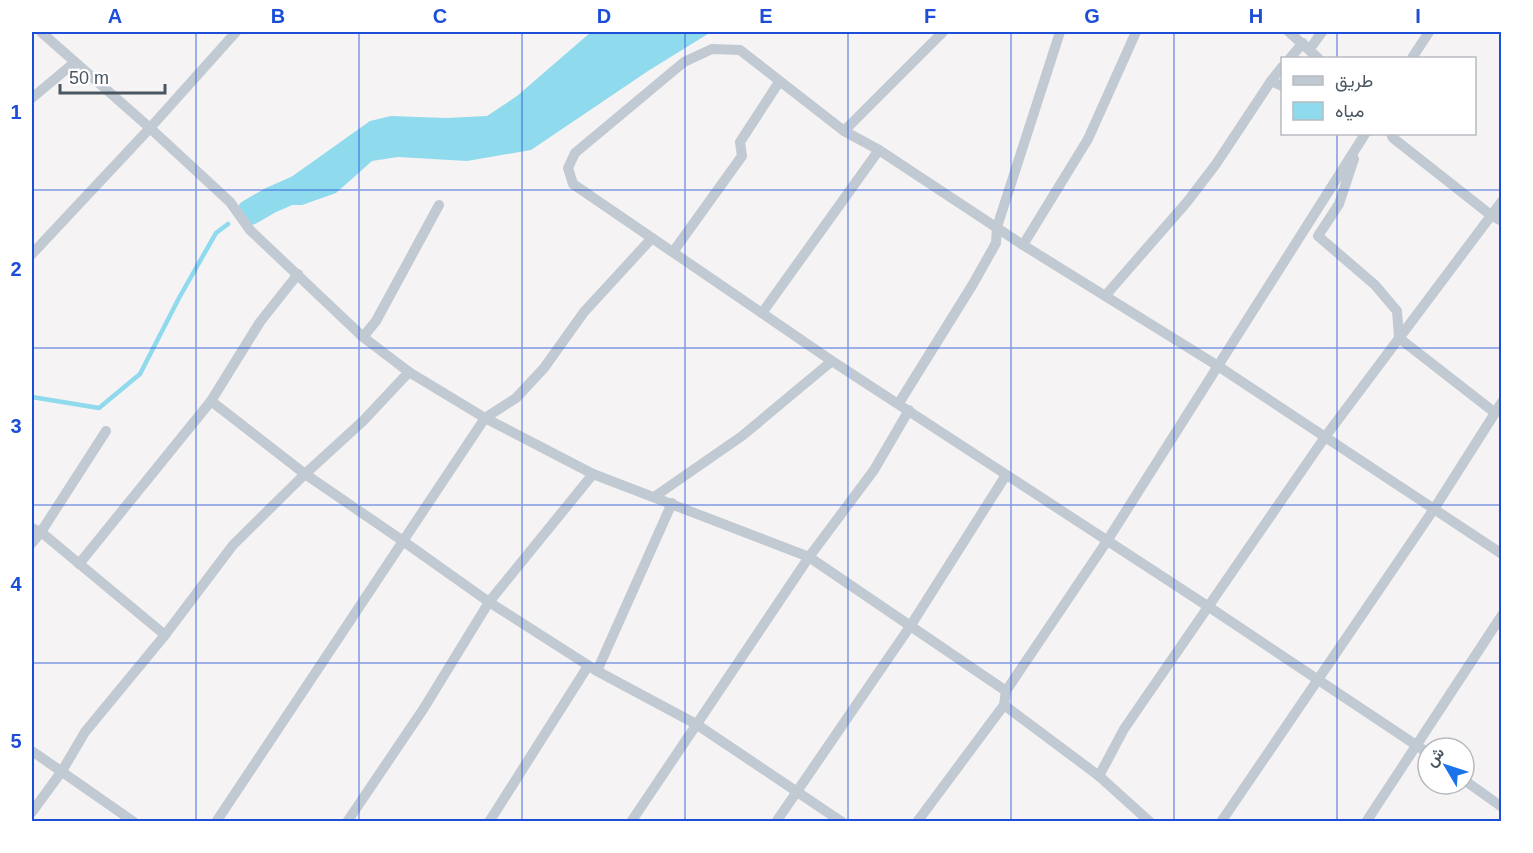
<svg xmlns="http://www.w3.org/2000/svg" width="1533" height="853" viewBox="0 0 1533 853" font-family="Arial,Vazirmatn,sans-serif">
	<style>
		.water { fill: #90daee }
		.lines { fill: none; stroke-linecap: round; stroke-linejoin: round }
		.stream { stroke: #90daee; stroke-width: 4.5 }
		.river { stroke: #90daee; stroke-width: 26 }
		.minor { stroke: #c1cad2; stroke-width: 10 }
		.grid { fill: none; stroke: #1d4ed8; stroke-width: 1.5; stroke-opacity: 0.55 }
		.neatline { fill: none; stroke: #1d4ed8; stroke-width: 2 }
		.grid-label { font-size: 20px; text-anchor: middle; font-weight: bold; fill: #1d4ed8 }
	</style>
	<rect width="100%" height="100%" fill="#f5f3f3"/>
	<path class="water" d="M591 32H711L648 71 531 150 467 161 398 157 372 161 336 193 302 205H287L271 200 280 185 370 121 391 116 446 118 487 116 517 96Z"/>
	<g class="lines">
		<path class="stream" d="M32 397 99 408 140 374 179 298 216 233 228 224"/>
		<path class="river" d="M250 212 271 200 303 186"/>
		<g class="minor">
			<path d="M1289 32 1318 58"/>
			<path d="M1309 50 1322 32"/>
			<path d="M1290 58 1303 43"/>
			<path d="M1412 58 1429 32"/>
			<path d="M1271 81 1282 67"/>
			<path d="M32 98 75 62"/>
			<path d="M844 131 943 32"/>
			<path d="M1391 134 1393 138 1492 216 1502 221"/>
			<path d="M1354 159 1339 204 1318 236 1375 285 1397 311 1399 338 1494 412"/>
			<path d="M1023 245 1088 139 1136 32"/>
			<path d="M673 252 742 156 740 142 779 82"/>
			<path d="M32 254 150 128 236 32"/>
			<path d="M1105 296 1187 202 1216 164 1271 81 1282 86"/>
			<path d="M762 313 879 150"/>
			<path d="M363 337 376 321 439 205"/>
			<path d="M409 372 485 418 593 474 809 557 1006 691"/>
			<path d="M211 401 305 474 403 541 489 602 597 671 696 724 842 822"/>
			<path d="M899 403 973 284 996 243 997 227 1060 32"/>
			<path d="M654 497 742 436 832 361"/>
			<path d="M32 528 41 532 165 635"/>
			<path d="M32 543 41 532 106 431"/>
			<path d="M79 564 211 401 260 322 298 274"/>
			<path d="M597 671 672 503"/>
			<path d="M1004 705 1099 776 1150 822"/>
			<path d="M32 751 134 822"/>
			<path d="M1428 753 1209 607 832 361 652 238 573 184 568 168 575 153 684 62 712 49 740 50 844 131 879 150 1023 245 1218 366 1502 554"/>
			<path d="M1099 776 1124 729 1325 437 1502 201"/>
			<path d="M1464 780 1502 807"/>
			<path d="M32 812 62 771 85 732 165 635 233 545 305 474 363 421 409 372 363 337 250 230 230 202 150 128 41 32"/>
			<path d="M216 822 485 418 516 398 544 368 584 312 652 238"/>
			<path d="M347 822 424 708 489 602 593 474"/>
			<path d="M489 822 588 666"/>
			<path d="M631 822 809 557 874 470 909 410"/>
			<path d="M776 822 911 625 1006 475"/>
			<path d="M917 822 1004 705 1006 691 1107 541 1365 134"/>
			<path d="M1221 822 1434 509 1502 402"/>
			<path d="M1366 822 1502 615"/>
		</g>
	</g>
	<path class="grid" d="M196 32V822M359 32V822M522 32V822M685 32V822M848 32V822M1011 32V822M1174 32V822M1337 32V58M1337 134V822M32 190H1502M32 348H1502M32 505H1502M32 663H1502"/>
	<rect width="1533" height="853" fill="none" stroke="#ffffff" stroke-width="66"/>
	<rect x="1281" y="57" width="195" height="78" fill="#ffffff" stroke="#b7bbc0" stroke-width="1.5"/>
	<rect x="1293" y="76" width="30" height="9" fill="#c1cad2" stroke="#b7bbc0" stroke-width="1.5"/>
	<text x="1335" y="87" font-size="18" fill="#4a5661">طريق</text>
	<rect x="1293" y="102" width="30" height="18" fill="#90daee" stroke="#b7bbc0" stroke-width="1.5"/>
	<text x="1335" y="117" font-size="18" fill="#4a5661">مياه</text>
	<g transform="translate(1446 766) rotate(309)"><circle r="28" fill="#ffffff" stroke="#b7bbc0" stroke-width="1.5"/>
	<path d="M0-4.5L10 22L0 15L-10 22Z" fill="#1a73e8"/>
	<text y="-9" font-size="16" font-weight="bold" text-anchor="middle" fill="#4a5661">ش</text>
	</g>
	<path d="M60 84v9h105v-9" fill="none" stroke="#4a5661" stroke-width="3"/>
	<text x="69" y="84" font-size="18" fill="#4a5661" stroke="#ffffff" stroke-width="4.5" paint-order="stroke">50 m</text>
	<rect x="33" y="33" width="1467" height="787" class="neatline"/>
	<g class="grid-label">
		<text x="115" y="23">A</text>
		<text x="278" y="23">B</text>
		<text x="440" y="23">C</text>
		<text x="604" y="23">D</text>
		<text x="766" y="23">E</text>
		<text x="930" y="23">F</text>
		<text x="1092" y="23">G</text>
		<text x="1256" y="23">H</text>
		<text x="1418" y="23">I</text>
		<text x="16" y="119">1</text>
		<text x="16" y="276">2</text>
		<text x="16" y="433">3</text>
		<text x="16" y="591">4</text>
		<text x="16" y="748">5</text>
	</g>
</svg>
